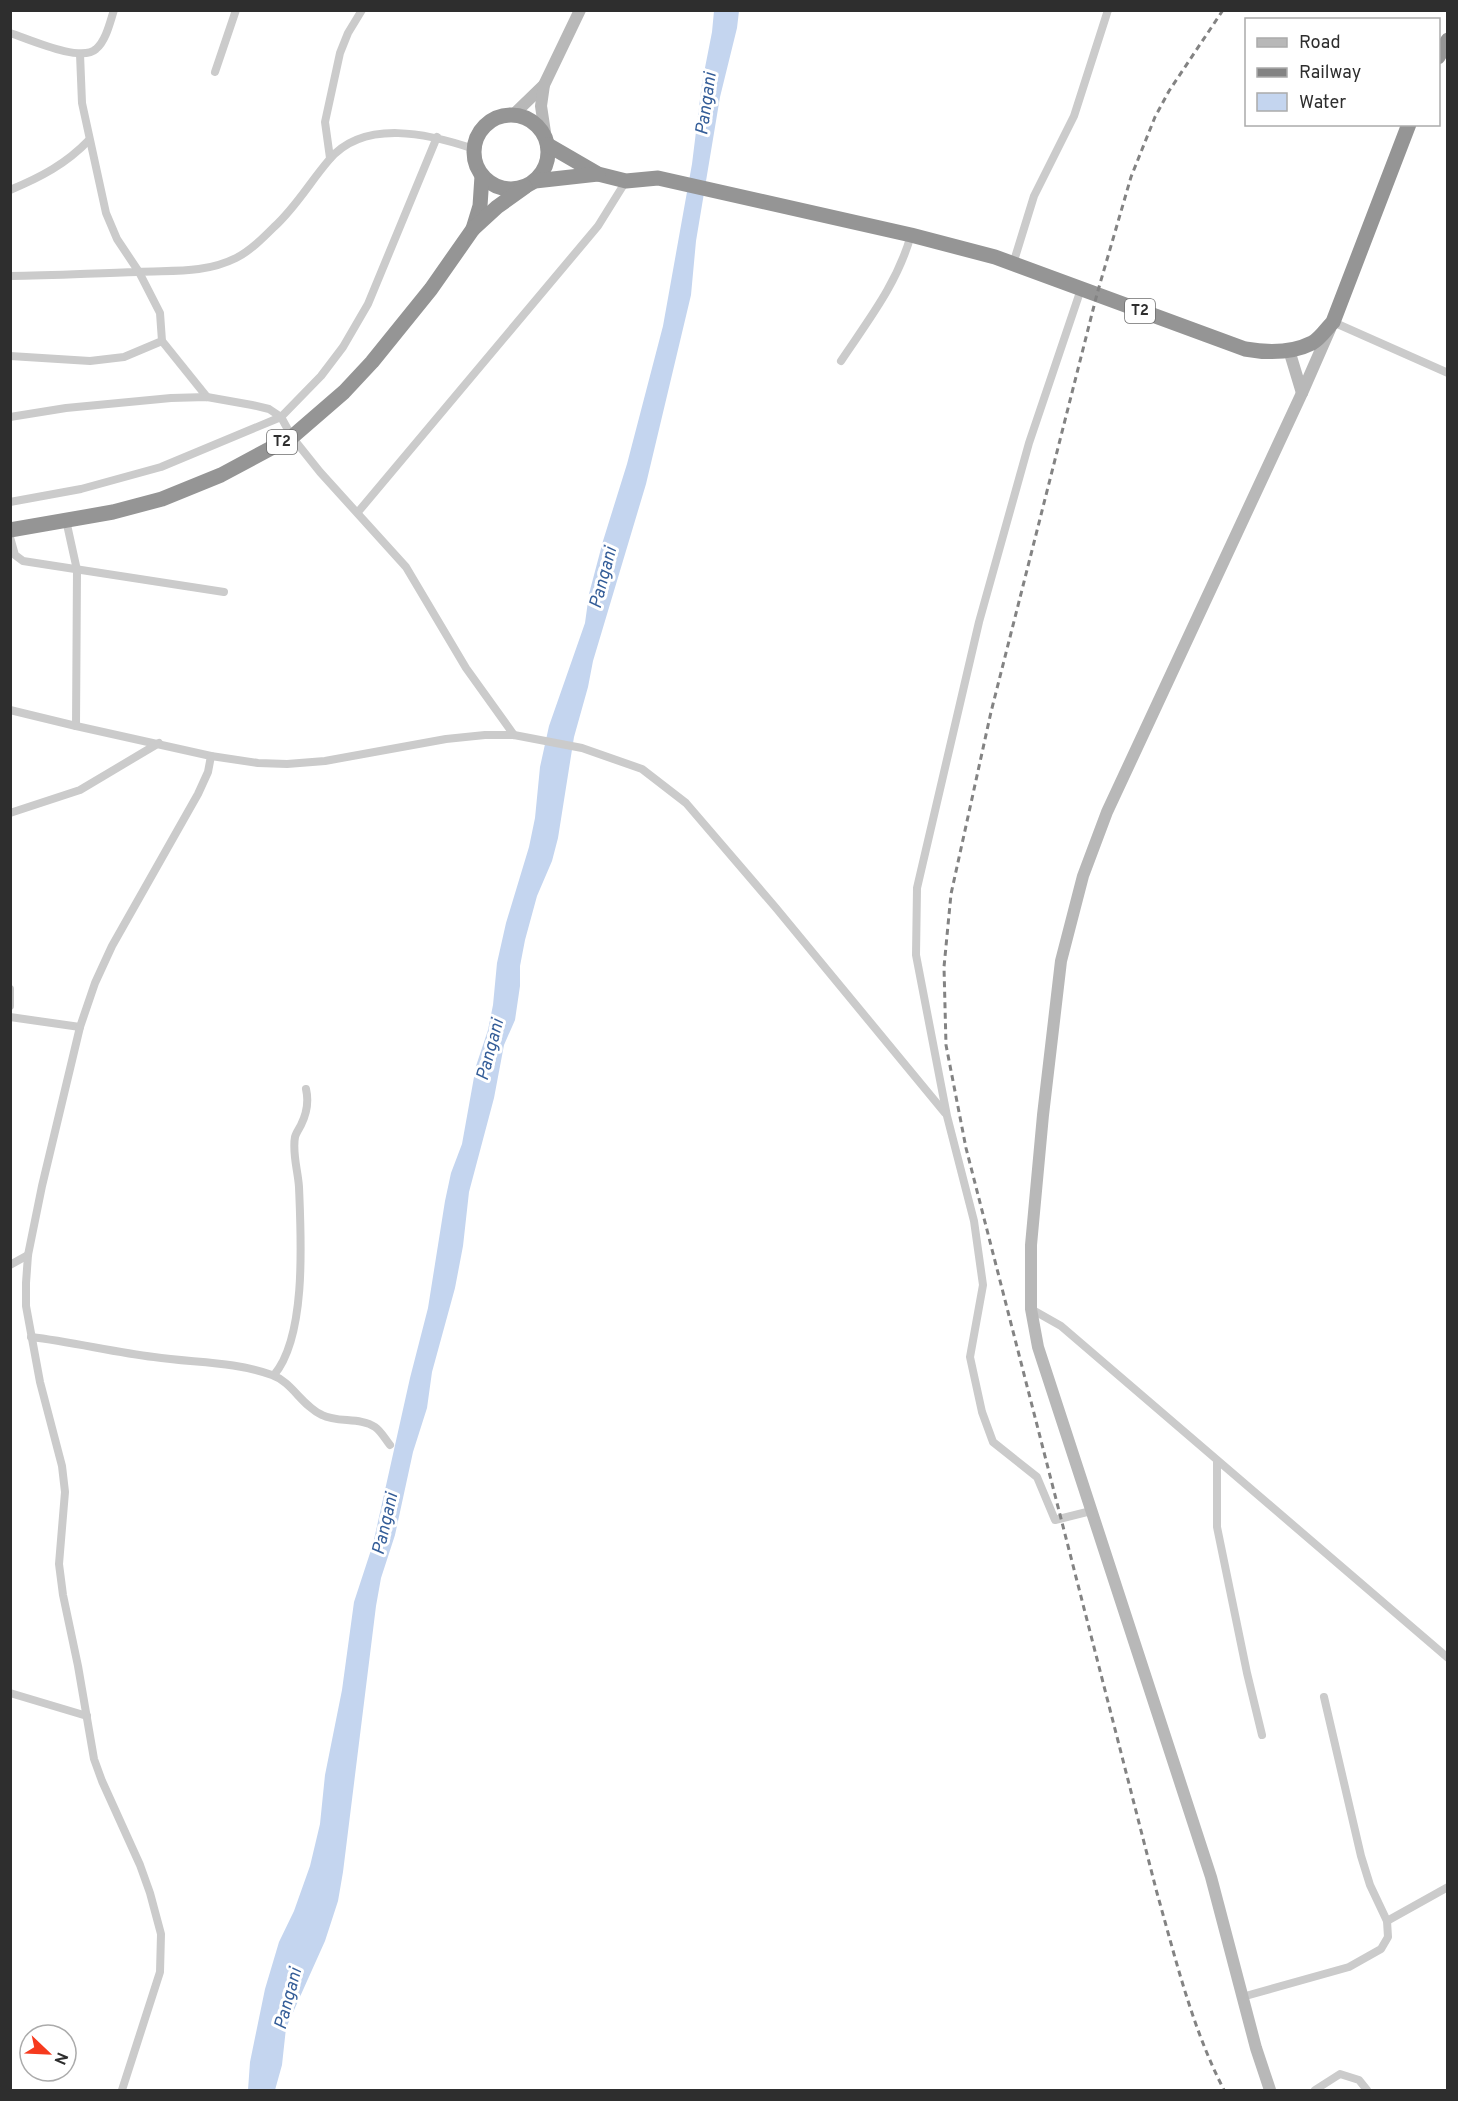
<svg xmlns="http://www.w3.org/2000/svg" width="1458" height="2101" viewBox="0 0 1458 2101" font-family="Overpass,sans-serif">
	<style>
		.water { fill: #c4d5ef }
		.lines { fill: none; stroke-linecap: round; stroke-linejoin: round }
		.street { stroke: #cbcbcb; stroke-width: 8 }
		.secondary { stroke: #b8b8b8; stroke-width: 12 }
		.highway { stroke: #959595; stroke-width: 15 }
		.rail { stroke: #838383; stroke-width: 3; stroke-dasharray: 6 4.5; stroke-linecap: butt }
		.labels { text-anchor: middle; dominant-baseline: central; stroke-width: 6; stroke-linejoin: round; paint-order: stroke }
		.shield { fill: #fff; stroke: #6d6d6d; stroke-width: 1.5 }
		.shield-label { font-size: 15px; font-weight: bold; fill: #2e2e2e }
		.water-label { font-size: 18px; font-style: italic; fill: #345d98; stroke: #fff }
	</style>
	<rect width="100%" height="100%" fill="#fff"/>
	<path class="water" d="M714 11H739L737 28 720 97 696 241 691 295 646 484 593 661 588 687 574 737 558 838 552 861 537 896 525 940 520 966V986L515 1020 504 1045 494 1098 469 1192 463 1246 455 1288 432 1372 427 1408 413 1452 395 1535 381 1578 376 1606 343 1872 338 1901 325 1941 286 2028 282 2065 275 2090H248L250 2062 265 1989 279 1942 294 1911 310 1866 320 1824 325 1775 342 1690 354 1602 373 1544 410 1378 428 1308 445 1201 451 1173 462 1144 476 1066 488 1030 493 1005 497 963 506 923 529 847 535 818 540 767 549 726 585 623 589 594 603 541 627 464 663 326 692 164 702 83 712 32Z"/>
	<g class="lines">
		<g class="street">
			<path d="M10 33C29 39 81 63 96 49 106 41 110 22 114 10"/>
			<path d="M215 72 236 10"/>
			<path d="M330 158 325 122 340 53 348 33 362 10"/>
			<path d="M10 190C41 177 66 164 89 140"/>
			<path d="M1013 264 1034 196 1074 116 1108 10"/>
			<path d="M10 276C53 276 95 273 138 272 171 270 204 274 236 258 250 251 263 238 274 227 296 207 310 182 329 160 364 118 430 134 474 149"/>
			<path d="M1081 289 1029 443 979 622 917 888 916 955 947 1116 974 1221 983 1285 970 1357 982 1412 993 1442 1037 1477 1055 1520 1091 1511"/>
			<path d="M1333 322 1448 373"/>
			<path d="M162 341 207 397"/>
			<path d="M10 356 90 361 124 357 162 341 160 313 139 272 117 239 106 213 82 103 80 54"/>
			<path d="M841 361C869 319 897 284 911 235"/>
			<path d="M10 417 66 408 171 398 207 397 252 405 269 409 281 417 292 437 320 472 406 567 466 668 514 735"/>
			<path d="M10 502 81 489 161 467 281 417 321 376 343 347 368 304 437 137"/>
			<path d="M358 512 598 226 626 181"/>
			<path d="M66 520 77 570 76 726 211 756 258 763 287 764 325 761 446 739 485 735H514L582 748 642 769 686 803 776 908 945 1113"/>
			<path d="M10 537 15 555 23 561 224 592"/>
			<path d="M10 710 76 726"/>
			<path d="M10 813 80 790 159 743"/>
			<path d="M10 989V1006"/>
			<path d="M10 1017 80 1027"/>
			<path d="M10 1265 28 1255"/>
			<path d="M1031 1309 1061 1326 1448 1658"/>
			<path d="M31 1337C73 1342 113 1352 154 1357 193 1363 234 1361 272 1375 292 1382 302 1406 322 1415 338 1423 360 1417 375 1427 381 1431 385 1439 390 1445"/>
			<path d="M274 1375C307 1336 301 1237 299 1187 298 1171 292 1153 295 1137 296 1133 299 1129 301 1125 307 1113 309 1102 306 1089"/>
			<path d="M1217 1461V1527L1247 1673 1262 1735"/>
			<path d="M10 1693 87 1716"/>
			<path d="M1387 1921 1448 1887"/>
			<path d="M1242 1997 1349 1967 1381 1949 1388 1937 1387 1921 1370 1885 1361 1856 1324 1697"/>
			<path d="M122 2090 160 1972 161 1934 150 1893 140 1865 102 1781 94 1759 78 1666 63 1595 59 1564 65 1492 62 1466 40 1382 26 1306V1283L28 1255 42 1186 80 1027 95 983 112 946 198 794 208 772 211 756"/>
			<path d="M1315 2090 1340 2074 1359 2080 1367 2090"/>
		</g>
		<g class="secondary">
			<path d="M513 115 544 85"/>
			<path d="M546 139 541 106 544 85 580 10"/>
			<path d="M1289 350 1302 393"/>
			<path d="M1270 2090 1256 2048 1211 1877 1038 1347 1031 1309V1245L1043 1115 1061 961 1083 876 1107 812 1302 393 1330 329"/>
		</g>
		<g class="highway">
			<path d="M1438 57 1448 40"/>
			<circle cx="511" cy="152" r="37"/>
			<path d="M548 145 598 174 626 181 658 178 911 235 995 257 1245 349C1267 353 1292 353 1312 343 1320 339 1327 328 1333 322L1409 124"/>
			<path d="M535 181 598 174"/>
			<path d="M473 229 480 206 482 176"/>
			<path d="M10 530 113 512 162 499 221 475 292 437 344 392 372 362 431 289 473 229 497 207 525 187"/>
		</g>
		<path class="rail" d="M1223 10 1169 91 1155 117 1131 177 1097 294 991 712 951 894 944 967 946 1045 966 1148 1157 1893C1176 1960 1192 2028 1224 2090"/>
	</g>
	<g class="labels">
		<g class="shield">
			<rect x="1125" y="299" width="30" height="24" rx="4.5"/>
			<rect x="267" y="430" width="30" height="24" rx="4.5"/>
		</g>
		<g class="shield-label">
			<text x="1140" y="311">T2</text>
			<text x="282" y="442">T2</text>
		</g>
		<g class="water-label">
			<text transform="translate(707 104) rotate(-82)">Pangani</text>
			<text transform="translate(604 578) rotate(-75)">Pangani</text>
			<text transform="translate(491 1050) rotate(-75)">Pangani</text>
			<text transform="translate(386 1524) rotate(-77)">Pangani</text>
			<text transform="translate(289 1999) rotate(-75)">Pangani</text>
		</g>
	</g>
	<rect width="1458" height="2101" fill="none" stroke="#2e2e2e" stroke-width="24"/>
	<rect x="1245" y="18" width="195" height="108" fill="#ffffff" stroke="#ababab" stroke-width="1.5"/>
	<rect x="1257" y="38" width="30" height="9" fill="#b8b8b8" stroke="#ababab" stroke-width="1.5"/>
	<text x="1299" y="48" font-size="18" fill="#2e2e2e">Road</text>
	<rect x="1257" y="68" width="30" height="9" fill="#838383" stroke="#ababab" stroke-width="1.5"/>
	<text x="1299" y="78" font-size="18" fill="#2e2e2e">Railway</text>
	<rect x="1257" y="93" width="30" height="18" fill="#c4d5ef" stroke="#ababab" stroke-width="1.5"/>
	<text x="1299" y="108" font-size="18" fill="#2e2e2e">Water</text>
	<g transform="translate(48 2053) rotate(113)"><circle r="28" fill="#ffffff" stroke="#ababab" stroke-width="1.5"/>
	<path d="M0-4.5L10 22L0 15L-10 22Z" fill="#f63a1e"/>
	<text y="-9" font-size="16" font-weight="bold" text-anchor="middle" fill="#2e2e2e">N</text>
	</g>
</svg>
